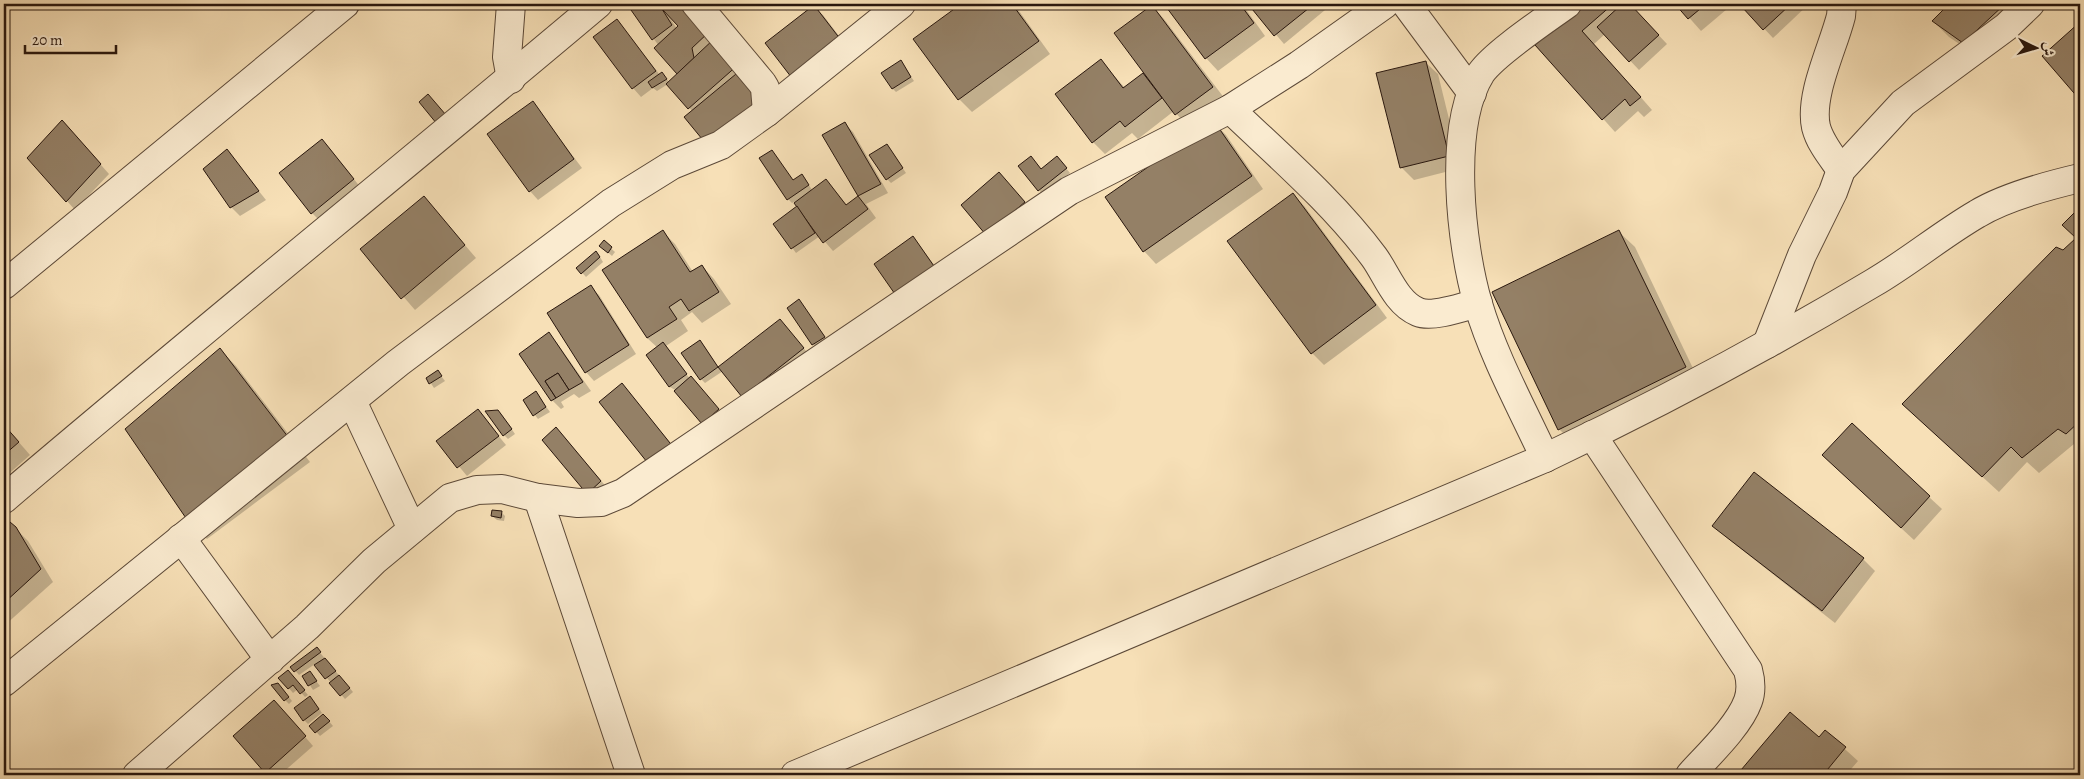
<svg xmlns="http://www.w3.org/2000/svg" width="2084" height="779" viewBox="0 0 2084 779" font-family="Alegreya,Amiri,serif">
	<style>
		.shadow { fill: #0003; fill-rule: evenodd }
		.building { fill: #948066; stroke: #29170e }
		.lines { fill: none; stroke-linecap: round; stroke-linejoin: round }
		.street-casing { stroke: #5c4938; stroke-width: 30 }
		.street { stroke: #faebd0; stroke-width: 28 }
	</style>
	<rect width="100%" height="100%" fill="#f7e0b7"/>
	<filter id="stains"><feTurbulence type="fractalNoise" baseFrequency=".004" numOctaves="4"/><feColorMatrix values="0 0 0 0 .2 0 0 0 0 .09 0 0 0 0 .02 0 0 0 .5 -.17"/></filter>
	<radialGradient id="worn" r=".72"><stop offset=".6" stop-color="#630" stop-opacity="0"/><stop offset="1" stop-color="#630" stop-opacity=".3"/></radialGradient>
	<g class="shadow">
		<path d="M642 4H683L746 73 740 79 767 110 693 112 668 84 657 91 653 88 641 97 633 88 616 20 660 75 666 78 669 82 679 74 633 10ZM670 18 680 26 677 29Z"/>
		<path d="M963 4H1014L1050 54 972 112 959 99 915 39Z"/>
		<path d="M1166 4H1242L1265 36 1218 71 1206 58Z"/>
		<path d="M1250 4H1319L1325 10 1284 44Z"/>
		<path d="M1584 4H1629L1667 44 1639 70 1605 34 1594 44 1652 110 1644 117 1638 111 1615 132 1537 45Z"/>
		<path d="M1677 4H1733L1701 31Z"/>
		<path d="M1748 4H1809L1773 38 1744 7Z"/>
		<path d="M1950 4H2037L1980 58 1949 37 1933 21Z"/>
		<path d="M1152 6 1164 19 1225 99 1188 127 1174 111 1138 139 1132 133 1105 154 1093 142 1100 60 1125 88 1145 73Z"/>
		<path d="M814 7 823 15 852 53Z"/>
		<path d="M2080 24V98L2044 56Z"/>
		<path d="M901 62 914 81 896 92 892 88Z"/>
		<path d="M1425 62 1438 74 1461 168 1414 180 1401 167Z"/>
		<path d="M532 102 582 168 538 200 530 191Z"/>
		<path d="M1214 123 1226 135 1263 189 1156 264 1144 251Z"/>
		<path d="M845 124 853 132 888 193 866 204 876 218 833 251 820 236 796 253 775 224 798 207 794 202 792 203 788 199 772 151 793 181 806 180 812 190 826 180 847 205 860 196 824 136Z"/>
		<path d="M70 130 109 174 75 210 29 158Z"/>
		<path d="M887 145 906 173 891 183 887 179Z"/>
		<path d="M330 149 361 188 321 222 312 213Z"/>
		<path d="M227 151 266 200 240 216 231 207 205 169Z"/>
		<path d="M1061 162 1070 173 1043 195 1020 166 1041 170Z"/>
		<path d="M999 173 1033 211 996 243Z"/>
		<path d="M1293 194 1305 207 1387 318 1324 365 1312 353Z"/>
		<path d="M424 197 476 258 415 310 362 249Z"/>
		<path d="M2080 209V447L2074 444 2039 473 2027 462 1999 492 1919 419 2077 238 2064 225Z"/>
		<path d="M663 232 675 244 693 272 702 266 714 279 731 304 702 323 692 312 681 320 688 331 666 346 690 379 695 382 722 414 702 423 675 390 670 387 647 355 658 348 647 338Z"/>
		<path d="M1619 232 1635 247 1700 383 1575 445 1559 429Z"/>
		<path d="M913 237 944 278 907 304Z"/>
		<path d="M604 242 615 252 612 256 604 249Z"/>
		<path d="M600 257 603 262 586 277 578 268Z"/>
		<path d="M590 287 599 295 636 354 594 381 586 372Z"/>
		<path d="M799 301 828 341 817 348 813 344Z"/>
		<path d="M780 320 811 357 751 405 723 371 705 383 701 379 704 346 719 368Z"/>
		<path d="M549 334 557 343 591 391 579 398 574 394 561 402 564 407 561 409 552 400Z"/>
		<path d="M220 350 236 366 310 462 207 539 191 523Z"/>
		<path d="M438 372 445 381 434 388 428 379Z"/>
		<path d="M622 385 682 457 660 474Z"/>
		<path d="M539 397 550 412 538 419 524 401Z"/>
		<path d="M478 411 506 445 467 476 438 441Z"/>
		<path d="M502 415 515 434 508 439 504 435Z"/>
		<path d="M4 425 30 455 4 478Z"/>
		<path d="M564 437 609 490 588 493Z"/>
		<path d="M1836 468 1929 497 1942 509 1914 540Z"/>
		<path d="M501 512 505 516 504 521 497 520 492 516Z"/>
		<path d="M10 523 28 541 53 582 4 626V528Z"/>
		<path d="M1714 526 1863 559 1875 571 1835 623 1727 538Z"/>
		<path d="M317 649 353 692 345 699 315 664 299 675 292 667Z"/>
		<path d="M310 673 320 686 313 690 304 676Z"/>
		<path d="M292 676 308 695 305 697 298 689 293 693 280 678Z"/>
		<path d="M282 688 292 701 289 704 285 700Z"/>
		<path d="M314 701 322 713 308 724 304 720Z"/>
		<path d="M282 710 313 746 280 775H269L266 772Z"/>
		<path d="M327 719 333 726 320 736 311 726Z"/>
		<path d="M1825 731 1858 761 1846 775H1748L1743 770 1819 739Z"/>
	</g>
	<g class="building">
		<path d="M640 4H668L662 9 672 25 652 40 631 10Z"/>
		<path d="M668 4H683L709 32 692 48 694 58 677 74 654 48 678 26 662 9Z"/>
		<path d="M961 4H1012L1039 41 958 100 913 39Z"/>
		<path d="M1164 4H1240L1254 23 1205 59Z"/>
		<path d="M1248 4H1314L1274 36Z"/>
		<path d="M1582 4H1613L1582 31 1641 97 1630 106 1625 99 1602 120 1535 45Z"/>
		<path d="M1622 4H1630L1659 35 1629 62 1597 27Z"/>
		<path d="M1675 4H1706L1688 19Z"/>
		<path d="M1746 4H1791L1763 30 1742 7Z"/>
		<path d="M1949 4H2005L1963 43 1932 21Z"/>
		<path d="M814 5 844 44 795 82 765 43Z"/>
		<path d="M1152 5 1213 87 1175 115 1114 33Z"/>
		<path d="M617 19 656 71 632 89 593 37Z"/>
		<path d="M2080 22V100L2042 56Z"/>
		<path d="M715 38 739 64 688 109 666 84Z"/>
		<path d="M1101 59 1123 88 1143 73 1162 98 1125 127 1120 121 1092 143 1055 94Z"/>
		<path d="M901 60 911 77 892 89 881 73Z"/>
		<path d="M1426 61 1449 156 1400 168 1376 73Z"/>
		<path d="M662 72 667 79 652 88 648 82Z"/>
		<path d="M736 74 759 101 707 145 684 117Z"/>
		<path d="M428 94 446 115 437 124 419 102Z"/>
		<path d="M533 101 574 159 529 192 487 134Z"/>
		<path d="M62 120 101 164 66 202 27 158Z"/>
		<path d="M1214 121 1252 176 1143 252 1105 197Z"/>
		<path d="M845 122 881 184 858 196 822 135Z"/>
		<path d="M322 139 354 179 311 214 279 173Z"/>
		<path d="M887 144 903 168 886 180 869 155Z"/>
		<path d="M227 149 259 191 230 208 203 169Z"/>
		<path d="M772 150 793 180 802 174 809 185 787 200 759 158Z"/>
		<path d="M1031 156 1041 169 1057 156 1067 168 1038 191 1018 166Z"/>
		<path d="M999 172 1025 202 986 235 961 205Z"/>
		<path d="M826 179 846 205 858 196 868 209 823 243 794 203Z"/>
		<path d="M1293 193 1376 305 1311 354 1227 241Z"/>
		<path d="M424 196 465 245 401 299 360 249Z"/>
		<path d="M797 206 815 233 791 249 773 224Z"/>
		<path d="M2080 207V421L2066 434 2058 429 2022 458 2011 447 1982 477 1902 404 2056 247 2063 250 2076 238 2062 225Z"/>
		<path d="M663 230 690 272 702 265 719 292 689 311 681 299 669 307 677 319 647 338 602 270Z"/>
		<path d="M1619 230 1686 367 1558 430 1492 292Z"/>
		<path d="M913 236 936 269 897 297 874 264Z"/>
		<path d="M604 240 612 247 608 253 599 246Z"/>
		<path d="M596 251 600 257 581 274 576 268Z"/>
		<path d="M591 285 629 345 585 373 547 313Z"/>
		<path d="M799 299 825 337 812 345 787 308Z"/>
		<path d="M780 319 804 348 742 397 718 367Z"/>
		<path d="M549 332 583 382 569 390 558 373 545 381 556 398 551 401 519 354Z"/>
		<path d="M700 340 718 367 700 380 681 353Z"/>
		<path d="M663 342 687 374 669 387 646 355Z"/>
		<path d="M220 348 295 446 190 524 125 429Z"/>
		<path d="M438 370 442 376 429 384 426 378Z"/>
		<path d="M558 373 569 390 556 398 545 381Z"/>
		<path d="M691 376 719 409 702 424 674 391Z"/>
		<path d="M622 383 674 448 651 467 599 402Z"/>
		<path d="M536 391 546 407 533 416 523 400Z"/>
		<path d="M478 409 499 436 457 468 436 441Z"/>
		<path d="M498 410 512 429 503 436 485 411Z"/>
		<path d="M1852 423 1930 496 1901 528 1822 455Z"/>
		<path d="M4 425 19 442 4 455Z"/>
		<path d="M556 427 601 481 587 494 542 440Z"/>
		<path d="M1754 472 1864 558 1822 611 1712 526Z"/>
		<path d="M492 510 502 511 501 518 491 516Z"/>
		<path d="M10 522 16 527 41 569 4 603V526Z"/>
		<path d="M317 647 321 652 294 672 290 667Z"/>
		<path d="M325 658 336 671 325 679 314 665Z"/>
		<path d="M288 670 305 690 300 694 293 685 288 689 278 678Z"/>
		<path d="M310 671 317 681 308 686 302 676Z"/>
		<path d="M339 675 350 688 340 696 329 683Z"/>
		<path d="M278 683 289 697 284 701 271 685Z"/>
		<path d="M310 696 319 709 303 721 294 708Z"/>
		<path d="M274 700 306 736 265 773 233 736Z"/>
		<path d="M1790 712 1819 737 1825 730 1846 747 1823 775H1747L1741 770Z"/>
		<path d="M323 714 330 721 315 733 309 726Z"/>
	</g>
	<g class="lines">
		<g class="street-casing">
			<g id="street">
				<path d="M511 4 507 57 511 79"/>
				<path d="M696 4 762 83 765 88 767 112"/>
				<path d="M1406 4 1472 93"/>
				<path d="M1230 109C1279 156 1333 202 1374 257 1387 275 1396 303 1418 312 1432 318 1463 307 1478 303"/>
				<path d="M1841 170C1832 157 1820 143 1816 127 1809 95 1833 48 1841 16L1842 4"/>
				<path d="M4 285 345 4"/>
				<path d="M1767 344 1802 255 1833 192 1841 170 1903 103 2006 27 2030 4"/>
				<path d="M352 401 412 529"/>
				<path d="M1592 435 1748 670C1751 681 1752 690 1748 701 1739 726 1708 755 1690 775"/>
				<path d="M1545 458C1522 408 1494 358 1478 304 1461 246 1447 127 1481 73 1495 53 1545 20 1567 4"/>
				<path d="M538 498 631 775"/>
				<path d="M4 499C200 332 401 170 598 4"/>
				<path d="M181 538 270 660"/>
				<path d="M4 682 398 363 611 203 672 165 721 145 767 112 901 4"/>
				<path d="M137 775 307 627 374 561 450 498 477 490 502 489 538 498 578 503 601 502 623 493 1069 191 1230 109 1299 65 1385 4"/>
				<path d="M795 775 1545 458C1657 405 1766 347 1873 283 1909 262 1941 235 1977 214 2003 198 2050 185 2080 178"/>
			</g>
		</g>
		<use href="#street" class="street"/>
	</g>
	<rect width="2084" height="779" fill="none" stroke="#f7e0b7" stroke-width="20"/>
	<rect x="5" y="5" width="2074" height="769" fill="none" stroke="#29170e" stroke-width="2.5"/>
	<rect x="10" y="10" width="2064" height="759" fill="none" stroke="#29170e"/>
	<g transform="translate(2036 48) rotate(95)" stroke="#faebd0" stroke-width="4" paint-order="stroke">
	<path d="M0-4L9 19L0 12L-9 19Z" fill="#29170e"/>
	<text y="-8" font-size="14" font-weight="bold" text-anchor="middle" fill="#29170e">ش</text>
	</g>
	<path d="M25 45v8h91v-8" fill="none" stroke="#29170e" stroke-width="2.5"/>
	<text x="32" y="45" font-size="15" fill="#29170e" stroke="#faebd0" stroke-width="4" paint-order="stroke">20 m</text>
	<rect width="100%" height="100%" filter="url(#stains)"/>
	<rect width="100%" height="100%" fill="url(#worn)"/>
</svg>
